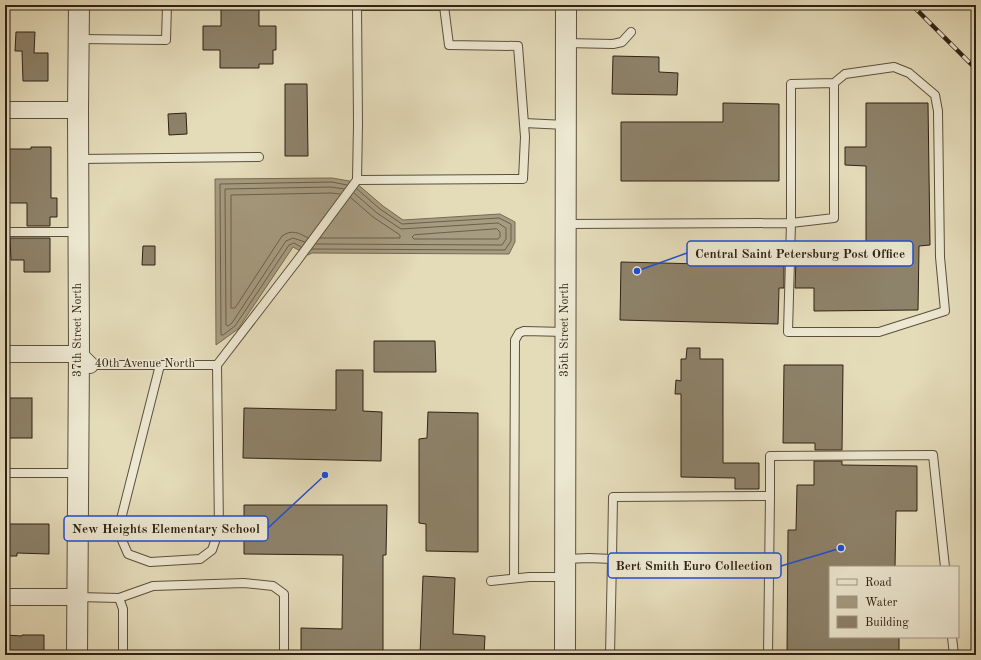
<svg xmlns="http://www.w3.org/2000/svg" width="981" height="660" viewBox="0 0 981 660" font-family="'Old Standard TT',serif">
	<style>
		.water { fill: #a69c81; stroke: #766b55 }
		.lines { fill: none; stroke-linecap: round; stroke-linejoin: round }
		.shore { stroke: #6a5f4a; stroke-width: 1 }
		.building { fill: #8d826a; stroke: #2f2214 }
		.service-casing { stroke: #5c503d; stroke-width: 10 }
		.minor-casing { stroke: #5c503d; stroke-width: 18 }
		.tertiary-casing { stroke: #5c503d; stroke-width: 22 }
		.service { stroke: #ede8d2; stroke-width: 8 }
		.minor { stroke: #ede8d2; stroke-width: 16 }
		.tertiary { stroke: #ede8d2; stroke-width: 20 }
		.rail-casing { stroke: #2f2214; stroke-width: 4.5 }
		.rail { stroke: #ede8d2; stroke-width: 3; stroke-dasharray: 9; stroke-linecap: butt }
		.labels { text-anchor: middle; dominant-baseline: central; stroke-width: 3; stroke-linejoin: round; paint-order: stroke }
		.street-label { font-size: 12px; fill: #2f2214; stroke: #ede8d2 }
		.leader { fill: none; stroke: #1d4ed8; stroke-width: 1.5 }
		.callout-dot { fill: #1d4ed8; stroke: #ede8d2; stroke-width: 1.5 }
		.callout { fill: #ede8d2; stroke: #1d4ed8; stroke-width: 1.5 }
		.callout-label { font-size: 13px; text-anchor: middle; font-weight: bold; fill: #2f2214 }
	</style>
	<rect width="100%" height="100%" fill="#e4dbb9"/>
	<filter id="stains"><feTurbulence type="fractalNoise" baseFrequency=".005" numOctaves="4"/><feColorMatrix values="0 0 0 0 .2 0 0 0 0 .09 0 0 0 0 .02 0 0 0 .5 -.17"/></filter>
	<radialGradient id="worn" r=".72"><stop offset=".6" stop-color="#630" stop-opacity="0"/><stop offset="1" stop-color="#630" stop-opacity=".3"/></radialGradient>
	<path class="water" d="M332 178 355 182 383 206 403 220 500 214 515 222V242L509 254 312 253 308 255 293 247 238 329 216 345 215 179Z"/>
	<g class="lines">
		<g class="shore">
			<path d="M497 229 500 232V237L498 239H414L412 237 414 235Z"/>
			<path d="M308 238C299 233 292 229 282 236L235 308H231V195L331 193 340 194"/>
			<path d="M320 238H400V235L373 217 350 197"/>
			<path d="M305 242 293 238 286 241 232 323 228 326 226 325 225 189 331 187 344 189"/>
			<path d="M316 244 502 245 506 239V228L498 223 401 229 377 213 354 193"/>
			<path d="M301 247 294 243 289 245 235 326 223 335H221L220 184 332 182 347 185"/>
			<path d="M312 249 505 250 511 241V224L499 218 402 224 380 209 357 189"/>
		</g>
	</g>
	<g class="building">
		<path d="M221 7 259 8V26H276V50H273V64H259V68H220V50H203V26H221Z"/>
		<path d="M16 32H35L34 53H48V81H23L22 51H15Z"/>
		<path d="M613 56 659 57V72L678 73 677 95 612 94Z"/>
		<path d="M285 84H307L308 156H285Z"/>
		<path d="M723 103 779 104V181H621V122H723Z"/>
		<path d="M866 103H928L930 245 919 246 918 310 814 311V288H795L796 259 866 258V166L845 165V147H866Z"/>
		<path d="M186 113 187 134 169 135 168 114Z"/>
		<path d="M31 147H51V198H57V217H50V226H27V203H5V149H31Z"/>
		<path d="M10 238H50V272H24V260H11Z"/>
		<path d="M143 246H155V265H142Z"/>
		<path d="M621 262 784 266V288H779L778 324 620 320Z"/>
		<path d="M374 341H435L436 372H374Z"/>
		<path d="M687 348H700V359H723V463H759V489H735V478L681 477V394H675L676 380 681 381V359H686Z"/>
		<path d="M784 365H843L842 450H815V443H783Z"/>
		<path d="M336 370H363V411L382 412 381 461 243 458 244 408 336 410Z"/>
		<rect x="5" y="398" width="27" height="40"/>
		<path d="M428 412 478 413V552L426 551V524L419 523V439L427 438Z"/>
		<path d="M814 461H842V465L917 466V511H896L895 567H830V637H899V655H787L788 530H796L797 485H814Z"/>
		<path d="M244 505H387L386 555H383V654H368L366 655H301V628L342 629 343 555 244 554Z"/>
		<path d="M5 524H49V554L17 553V556H5Z"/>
		<path d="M423 576 455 578 453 634 485 636 484 655H420Z"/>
		<path d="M5 635 22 636V635H44V655H5Z"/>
	</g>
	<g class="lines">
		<g class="service-casing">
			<g id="service">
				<path d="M79 39 166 40 167 5"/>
				<path d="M566 43 613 44 622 42 631 32"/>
				<path d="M524 123 566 125"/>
				<path d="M79 159 259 157"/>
				<path d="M357 180 523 179 525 137 518 46 449 45 444 6H357"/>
				<path d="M566 224 791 223V84L834 83 845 74 894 67 909 73 935 95 938 111 940 257 945 311 879 332H788L791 223 834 218V83"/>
				<path d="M5 232H78"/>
				<path d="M90 365H217"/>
				<path d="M160 365 120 523 121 538 128 554 150 562 200 559 212 550 219 530 217 365 297 261 357 180 358 124 357 5"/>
				<path d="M5 473H78"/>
				<path d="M566 559 589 558 612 559 613 497 770 496V456L933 455 945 567"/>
				<path d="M514 578 515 340 519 333 524 331 565 332"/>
				<path d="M491 581 529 577H565"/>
				<path d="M78 597 119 598 153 586 244 583 273 586 284 594V655"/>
				<path d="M119 598 123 609V655"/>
				<path d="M952 637 954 655"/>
				<path d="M610 655 612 559"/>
				<path d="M768 655 770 496"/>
			</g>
		</g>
		<g class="minor-casing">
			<g id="minor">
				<path d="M5 110H78"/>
				<path d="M5 354H79L90 365"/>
				<path d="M5 597H77"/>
			</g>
		</g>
		<g class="tertiary-casing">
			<g id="tertiary">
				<path d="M77 655 79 354 78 110 79 5"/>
				<path d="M565 655 566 5"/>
			</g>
		</g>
		<use href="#service" class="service"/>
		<use href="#minor" class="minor"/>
		<use href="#tertiary" class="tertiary"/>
		<g class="rail-casing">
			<path id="rail" d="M912 5 976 69"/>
		</g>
		<use href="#rail" class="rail"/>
	</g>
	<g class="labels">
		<g class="street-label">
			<text transform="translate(78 330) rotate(-90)">37th Street North</text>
			<text transform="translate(565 330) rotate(-90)">35th Street North</text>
			<text x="145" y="364">40th Avenue North</text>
		</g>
	</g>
	<path class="leader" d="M637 271L687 253M325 475L268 528M841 548L781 566"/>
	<g class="callout-dot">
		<circle cx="637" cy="271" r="4"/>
		<circle cx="325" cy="475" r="4"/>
		<circle cx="841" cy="548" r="4"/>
	</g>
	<g class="callout">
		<rect x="687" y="241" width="226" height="25" rx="4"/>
		<rect x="64" y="516" width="204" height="25" rx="4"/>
		<rect x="608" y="553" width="173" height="25" rx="4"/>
	</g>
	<g class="callout-label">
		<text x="800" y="258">Central Saint Petersburg Post Office</text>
		<text x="166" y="533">New Heights Elementary School</text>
		<text x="694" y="570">Bert Smith Euro Collection</text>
	</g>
	<rect width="981" height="660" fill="none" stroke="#e4dbb9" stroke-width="20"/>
	<rect x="6" y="6" width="969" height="648" fill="none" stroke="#2f2214" stroke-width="2"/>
	<rect x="10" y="10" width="961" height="640" fill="none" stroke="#2f2214"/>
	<rect x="829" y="566" width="130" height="72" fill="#ede8d2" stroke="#a19986"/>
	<rect x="837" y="579" width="20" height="6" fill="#ede8d2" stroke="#a19986"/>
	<text x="865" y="586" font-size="12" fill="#2f2214">Road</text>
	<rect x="837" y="596" width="20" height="12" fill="#a69c81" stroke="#a19986"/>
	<text x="865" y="606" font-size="12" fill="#2f2214">Water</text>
	<rect x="837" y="616" width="20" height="12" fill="#8d826a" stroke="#a19986"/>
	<text x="865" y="626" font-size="12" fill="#2f2214">Building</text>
	<rect width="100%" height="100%" filter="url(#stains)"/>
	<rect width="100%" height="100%" fill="url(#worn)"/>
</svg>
